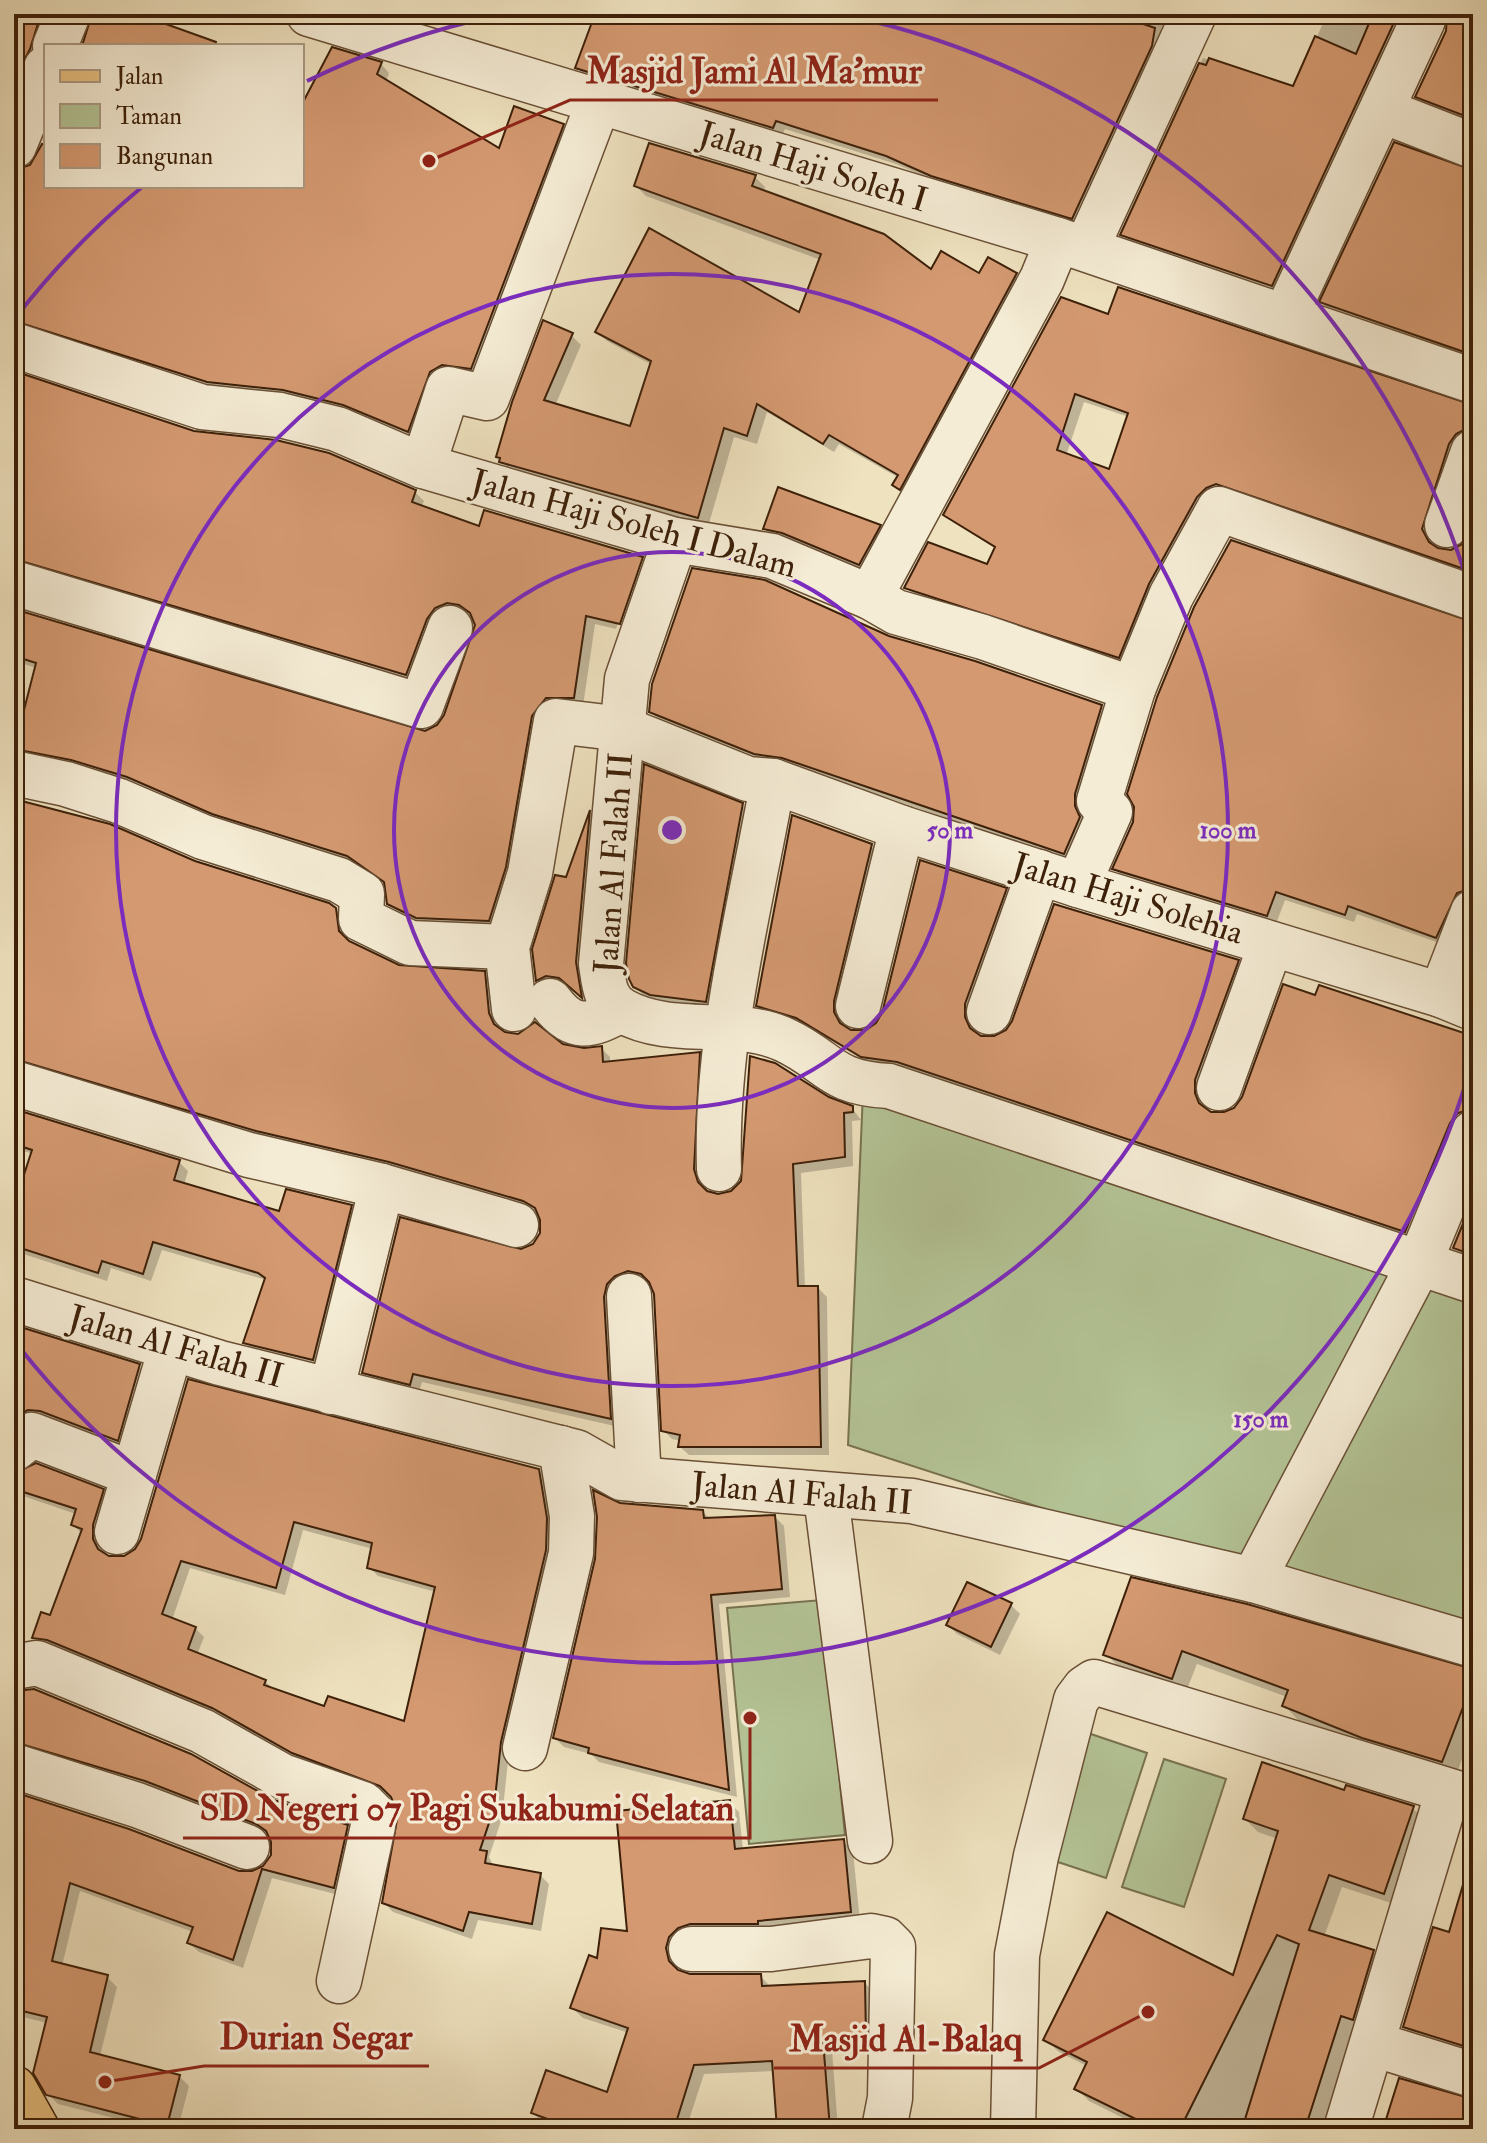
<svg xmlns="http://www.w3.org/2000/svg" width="1487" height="2143" viewBox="0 0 1487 2143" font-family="'IM FELL Double Pica',serif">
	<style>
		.green { fill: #b4c496; stroke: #787250; stroke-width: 2 }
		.shadow { fill: #0003; fill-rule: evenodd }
		.building { fill: #d49971; stroke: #3d2009; stroke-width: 2; fill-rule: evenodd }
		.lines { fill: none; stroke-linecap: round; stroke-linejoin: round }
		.minor-casing { stroke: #6a5036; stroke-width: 47 }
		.major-casing { stroke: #3d2009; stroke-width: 47 }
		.minor { stroke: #f5ecd5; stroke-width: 44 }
		.major { stroke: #e8c180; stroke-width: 44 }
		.ring { fill: none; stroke: #7b2cbf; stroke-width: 4 }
		.labels { text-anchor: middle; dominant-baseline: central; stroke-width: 6; stroke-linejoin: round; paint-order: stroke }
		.street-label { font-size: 34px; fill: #3d2009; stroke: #f5ecd5 }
		.centre { fill: #7b2cbf; stroke: #f5ecd5; stroke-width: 4 }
		.ring-label { font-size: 24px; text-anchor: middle; font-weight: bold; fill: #7b2cbf; stroke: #f5ecd5; stroke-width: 6; stroke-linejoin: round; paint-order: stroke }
		.leader { fill: none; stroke: #8f2418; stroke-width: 3 }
		.callout-dot { fill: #8f2418; stroke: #f5ecd5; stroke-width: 3 }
		.callout-label { font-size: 36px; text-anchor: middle; font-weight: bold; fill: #8f2418; stroke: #f5ecd5; stroke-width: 6; stroke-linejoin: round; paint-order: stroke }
	</style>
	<rect width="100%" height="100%" fill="#efe2bf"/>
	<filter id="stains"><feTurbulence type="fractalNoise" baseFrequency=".0025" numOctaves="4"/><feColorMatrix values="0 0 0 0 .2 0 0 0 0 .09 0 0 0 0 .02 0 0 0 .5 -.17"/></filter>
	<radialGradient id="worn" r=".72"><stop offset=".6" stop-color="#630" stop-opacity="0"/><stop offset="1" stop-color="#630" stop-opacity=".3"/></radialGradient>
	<g class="green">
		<path d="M863 1092 1473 1287V1648L848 1445Z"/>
		<path d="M822 1600 845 1835 749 1844 727 1608Z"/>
		<path d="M1082 1731 1147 1753 1106 1878 1040 1856Z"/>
		<path d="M1164 1759 1226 1779 1184 1907 1122 1887Z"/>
	</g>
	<g class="shadow">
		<path d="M14 14H56L14 113Z"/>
		<path d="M94 14H154L160 24 206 46H82Z"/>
		<path d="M379 14H411L408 23Z"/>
		<path d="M597 14H1179L1081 226 942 184 896 164 785 129 782 136 586 77 578 68Z"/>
		<path d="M1327 14H1378L1400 36 1281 294 1131 243 1122 234 1203 58 1294 89Z"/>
		<path d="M1449 14H1473V123L1426 105 1417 96 1448 30Z"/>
		<path d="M381 64 389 73 386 82 500 151 563 126 571 134 480 377 417 440 218 390 14 331V172L30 168 46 137V186H302V102Z"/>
		<path d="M1473 172V359L1330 311 1322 302Z"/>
		<path d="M755 177 765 187 763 193 931 272 1015 275 1025 285 905 495 895 485 899 478 839 444 834 452 767 412 757 444 734 437 708 527 511 472 498 456 571 335 581 345 555 406 631 429 652 365 607 341 597 331 800 315 821 260 646 196 636 186Z"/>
		<path d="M1109 317 1473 407V438L1432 526 1431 541 1435 548 1453 551 1465 545 1473 525V576L1226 492 1128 665 915 596 906 587 988 566 997 549 945 515ZM1084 402 1129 417 1110 471 1066 456Z"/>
		<path d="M14 373 194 433 415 492 424 501 421 508 480 529 642 558 651 567 628 632 620 630 643 561H639L616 629 595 624 583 706 497 929 427 926 398 912 389 903 386 884 363 867 14 758V740L18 741 37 668 14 661V611L414 732 438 727 446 716 476 623 470 613 455 612 415 683 14 569Z"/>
		<path d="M880 527 889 536 868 573 774 538 765 529Z"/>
		<path d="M764 582 858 621 883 636 1101 706 1109 714 1082 802V816L1087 826 1072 861 791 765 763 761 659 720 651 712Z"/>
		<path d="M1473 624V869L1445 945 1357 914 1354 922 1285 900 1276 924 1123 878 1115 869Z"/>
		<path d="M14 798 110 826 195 863 335 909 345 919 347 942 398 967 484 973 493 982 501 1032 584 1050 601 1048 610 1057V1063L699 1054 708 1063 702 1179 706 1193 718 1196 732 1193 828 1099 852 1108 861 1120 852 1121 853 1166 801 1173 805 1288H818L827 1297 829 1455H689L680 1447 681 1441 672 1439 663 1430 656 1293 652 1282 638 1279 619 1427 422 1382 419 1392 373 1381 364 1372 534 1245 542 1233 539 1212 400 1170 266 1139 14 1069Z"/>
		<path d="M742 805 750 813 714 1009 676 1006 643 995 634 986Z"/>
		<path d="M591 814 595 818 586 999 567 983 553 981 543 985 538 980Z"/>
		<path d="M871 846 880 854 842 1011V1023L851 1032H866L878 1024 1006 890 1014 899 973 1014V1028L981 1038H995L1238 962 1246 970 1203 1090V1104L1211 1114H1225L1236 1109 1316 998 1473 1034V1119L1414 1240 872 1065 807 1026 767 1014 758 1005Z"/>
		<path d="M14 1111 179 1162 188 1171 184 1185 280 1213 351 1206 359 1215 322 1368 254 1351 246 1343 266 1280 162 1250 151 1281 111 1268 107 1281 14 1251V1206L33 1154 14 1148Z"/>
		<path d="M1473 1204V1259L1455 1247Z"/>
		<path d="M14 1327 139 1366 148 1375 126 1448 14 1434Z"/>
		<path d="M538 1470 547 1480 555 1528 509 1752 502 1818 489 1857 494 1867 540 1875 549 1884 541 1931 478 1920 472 1939 393 1912 384 1903 400 1814 391 1794 303 1761 222 1716 57 1648 43 1647 34 1638 52 1618 82 1534 73 1525 76 1514 14 1493V1475L102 1491 111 1500 101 1547 109 1558H124L135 1552ZM303 1530 373 1549 369 1567 378 1576 436 1592 406 1724 326 1709 275 1691 265 1681 197 1655 204 1637 195 1628 172 1620 190 1568 285 1595Z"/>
		<path d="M702 1511 711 1520 775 1517 784 1526 790 1597 719 1604 737 1797 599 1762 591 1754 564 1747 555 1738Z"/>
		<path d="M1132 1580 1473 1670V1755L1465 1752 1456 1775 1378 1751 1298 1720 1284 1705 1287 1697 1197 1664 1186 1692 1120 1668 1106 1654Z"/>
		<path d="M1011 1605 1020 1614 1000 1655 957 1634 948 1625Z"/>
		<path d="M34 1691 273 1801 347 1827 356 1837 343 1896 272 1878 243 1968 199 1952 189 1943 193 1932 80 1891 62 1966 107 1977 117 1987 100 2056 179 2076 189 2086 178 2129H157L58 2104 48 2094V2023L14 2015V1794L238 1872 252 1874 263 1868 272 1857 274 1842 268 1833 156 1790 14 1753V1692Z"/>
		<path d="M1345 1793 1412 1808 1426 1821 1397 1905 1342 1887 1324 1937 1373 1952 1386 1965 1354 2028 1322 2129H1145L1089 2101 1076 2088 1087 2066 1059 2052 1045 2039 1235 1978 1278 1839 1258 1832 1245 1819Z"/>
		<path d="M729 1802 739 1812 743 1850 843 1841 853 1851 860 1922 675 1959 678 1973 760 1976 770 1986 865 1983 875 1993V2047L832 2050 838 2129H779L774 2071 704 2074 686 2129H561L543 2123 533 2113 609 2094 629 2033 583 2018 572 2008 599 1961 629 1934Z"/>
		<path d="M1473 1859V2057L1418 2040 1405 2027 1451 1934Z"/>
	</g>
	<g class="building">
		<path d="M14 14H41L30 49 14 80Z"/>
		<path d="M92 14H138L216 42 215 46H82Z"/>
		<path d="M595 14H1114L1155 28 1152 46 1072 219 931 176 886 156 776 121 773 128 575 68Z"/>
		<path d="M1373 14H1398L1272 286 1120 235 1199 63 1206 65 1209 58 1293 86 1315 36 1356 54Z"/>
		<path d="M1447 14H1473V119L1415 97 1446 31Z"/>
		<path d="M332 47 382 62 377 74 499 148 514 106 564 124 471 369 442 365 430 372 408 432 343 405 283 390 207 382 14 321V170L30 165 42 144 46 145V186H302V104Z"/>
		<path d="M1394 142 1473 170V355L1319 302Z"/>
		<path d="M649 143 756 175 752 186 884 234 931 269 941 251 979 273 988 257 1017 273 900 490 892 485 898 475 829 435 823 444 757 404 747 436 724 428 698 518 499 462 500 458 496 457 512 402 543 320 573 333 544 400 630 426 651 361 595 332 649 228 799 312 821 254 634 186Z"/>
		<path d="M1118 287 1473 405 1466 429 1456 434 1449 444 1422 529 1429 542 1438 548 1451 550 1464 543 1473 527V572L1216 484 1206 488 1197 497 1149 584 1119 658 904 588 928 542 987 564 995 547 943 515 1061 297 1108 314ZM1075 394 1128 413 1109 469 1057 450Z"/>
		<path d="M20 373 194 431 276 440 329 453 416 490 412 502 479 526 484 510 643 557 620 624 586 616 574 698H546L532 716 506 867 489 921 416 918 387 904 384 882 347 856 212 814 127 777 71 760 14 749 36 663 14 656V609L425 731 437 725 444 715 475 625 470 613 459 605 447 603 435 608 427 619 406 675 14 559V474L23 447 14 444V390Z"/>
		<path d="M778 487 881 525 859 565 782 533 763 529Z"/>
		<path d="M1231 540 1473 622V888L1457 893 1436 938 1348 906 1345 915 1276 892 1267 916 1112 869 1133 822 1134 807 1127 794 1157 697 1194 607Z"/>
		<path d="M692 568 765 580 889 636 975 661 1102 705 1075 794V806L1080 817 1064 854 782 758 754 754 649 712 652 684Z"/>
		<path d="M644 764 743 803 706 1002 650 995 633 987 629 979 626 963Z"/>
		<path d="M14 799 110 824 195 861 329 903 336 908 339 931 349 941 399 965 485 971 489 1013 494 1024 505 1032 518 1034 535 1022 563 1044 584 1048 602 1046 603 1062 700 1052 694 1169 698 1182 707 1191 718 1194 731 1191 741 1181 750 1056 775 1063 829 1097 853 1106V1112L844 1113 845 1157 793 1164 798 1286H818L821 1447H678L680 1435 661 1431 654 1294 649 1282 641 1274 628 1271 615 1276 607 1284 604 1297 611 1419 413 1374 410 1385 362 1373 400 1217 521 1249 533 1244 540 1233V1220L535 1208 523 1201 389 1162 256 1131 14 1059Z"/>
		<path d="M590 810 576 962 582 998 559 978 546 976 536 981 532 949 555 875 566 877Z"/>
		<path d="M792 815 872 844 834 1001V1012L840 1023 851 1030H866L876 1023 882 1013 920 860 1007 888 965 1004V1017L970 1028 981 1036H994L1006 1030 1012 1021 1054 904 1239 960 1195 1080V1093L1199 1103 1211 1112H1224L1234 1108 1242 1097 1283 984 1315 995 1319 985 1473 1036V1109L1458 1113 1450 1123 1405 1232 897 1062 861 1057 796 1018 756 1006Z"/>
		<path d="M14 1109 180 1160 174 1180 279 1211 286 1189 352 1205 313 1360 243 1343 265 1278 258 1273 153 1242 143 1274 102 1261 98 1273 14 1246V1193H18L32 1150 14 1144Z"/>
		<path d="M1473 1199V1255L1453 1248Z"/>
		<path d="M14 1325 140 1364 118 1441 40 1411 28 1410 14 1417Z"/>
		<path d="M188 1379 539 1469 547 1518 546 1550 501 1742 494 1808 480 1850 487 1851 485 1863 541 1873 532 1924 469 1912 463 1931 382 1903 398 1814 391 1797 380 1786 292 1753 212 1708 47 1640 32 1638 41 1612 50 1615 82 1529 71 1525 76 1509 14 1489V1473L36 1463 104 1489 93 1525V1539L98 1549 109 1556H124L135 1549 141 1539ZM294 1522 372 1543 367 1568 435 1587 404 1721 328 1696 324 1706 264 1685 266 1680 188 1649 196 1627 162 1614 181 1561 276 1588Z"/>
		<path d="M593 1490 620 1503 703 1510 704 1518 775 1515 782 1589 711 1595 729 1790 588 1753 589 1748 553 1738 595 1559 597 1517Z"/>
		<path d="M1131 1577 1247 1604 1473 1669V1681L1442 1762 1362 1738 1282 1706 1288 1690 1182 1651 1172 1679 1103 1655Z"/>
		<path d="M967 1582 1012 1603 991 1647 946 1625Z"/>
		<path d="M34 1689 191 1754 274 1800 348 1825 334 1888 262 1869 233 1960 187 1943 193 1927 70 1883 52 1961 108 1975 90 2052 180 2075 167 2126 46 2095 33 2073 47 2017 14 2009V1792L129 1829 239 1871H252L263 1866 271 1855V1842L266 1831 256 1824 145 1781 14 1742 15 1691Z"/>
		<path d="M1262 1762 1344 1790 1346 1785 1414 1806 1384 1894 1329 1875 1309 1930 1374 1950 1353 2020 1341 2016 1305 2129H1242L1299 1944 1277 1935 1180 2129H1156L1074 2089 1087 2062 1043 2040 1107 1912 1233 1975 1278 1831 1243 1819Z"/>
		<path d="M730 1800 735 1849 844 1839 851 1912 758 1921V1924H690L678 1928 669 1937 666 1948 669 1961 678 1970 690 1974H761L762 1986 865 1981 866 2038 823 2040 830 2129H777L772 2061 694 2065 674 2129H622L594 2120 591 2129H575L531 2113 546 2070 607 2092 628 2028 570 2008 589 1955 597 1958 601 1928 627 1931 616 1811Z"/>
		<path d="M1465 1878 1473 1880V2049L1403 2027 1433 1927 1449 1932Z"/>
		<path d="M1399 2078 1473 2099V2129H1383Z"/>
	</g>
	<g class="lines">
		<g class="minor-casing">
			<g id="minor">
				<path d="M309 14 1058 240 1473 381"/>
				<path d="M55 46 68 14"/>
				<path d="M1383 111 1473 146"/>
				<path d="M14 146 46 68"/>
				<path d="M1086 249 1194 14"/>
				<path d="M1285 317 1423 20"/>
				<path d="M14 345 202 407 280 415 337 429 423 466 675 540 772 556 870 597 896 612 983 637 1133 689"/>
				<path d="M423 466 448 389 487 398 599 101"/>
				<path d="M1447 525 1473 452"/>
				<path d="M675 540 627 679 601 964C604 983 604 1001 623 1011 671 1038 737 1017 785 1040 830 1061 829 1083 889 1086L1473 1281"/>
				<path d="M14 583 421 706 450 628"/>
				<path d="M870 597 1042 279 1058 240"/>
				<path d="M14 773 66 784 119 801 203 837 339 880 362 894 361 919 410 943 507 947"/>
				<path d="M1078 885 1110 812 1099 801 1133 689 1171 596 1219 509 1473 598"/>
				<path d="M1441 995 1473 912"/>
				<path d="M550 1001C573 1032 590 1027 621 1010"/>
				<path d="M858 1006 902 828"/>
				<path d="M514 1009 507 947 530 873 556 721 623 729 748 779 773 781 902 828 1078 885 1441 995 1473 1008"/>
				<path d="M989 1012 1039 872"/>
				<path d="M14 1083 249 1155 382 1186 516 1225"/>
				<path d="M1219 1088 1271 944"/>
				<path d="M719 1169C715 1038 750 909 773 781"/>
				<path d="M629 1296 639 1480"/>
				<path d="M14 1299 220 1363 576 1452 622 1478 912 1501 1253 1580 1419 1264 1473 1133"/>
				<path d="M331 1392 382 1186"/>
				<path d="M14 1449 32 1435 134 1474"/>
				<path d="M826 1496 870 1841"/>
				<path d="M117 1532 171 1348"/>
				<path d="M1253 1580 1473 1645"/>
				<path d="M14 1667 37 1663 202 1731 282 1776 363 1804 373 1814V1826L339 1981"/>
				<path d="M525 1748 571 1553 572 1516 561 1448"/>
				<path d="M14 1766 137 1805 247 1847"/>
				<path d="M691 1949H771L871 1936 885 1939 893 1947 890 2098 884 2129"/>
				<path d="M1373 2044 1473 2075"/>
				<path d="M1013 2129 1017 1955 1036 1856 1076 1700 1085 1688 1094 1682 1473 1798"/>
				<path d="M1346 2129 1448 1791"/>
			</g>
		</g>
		<g class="major-casing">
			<path id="major" d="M14 2088 37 2129"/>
		</g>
		<use href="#minor" class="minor"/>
		<use href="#major" class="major"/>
	</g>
	<g class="ring">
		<circle cx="672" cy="830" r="278"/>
		<circle cx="672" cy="830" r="556"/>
		<path d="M1473 1060A833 833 0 0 1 16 1343M16 317A833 833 0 0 1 142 187M307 81A833 833 0 0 1 499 15M845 15A833 833 0 0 1 1473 600"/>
	</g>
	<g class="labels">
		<g class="street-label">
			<text transform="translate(813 167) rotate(17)">Jalan Haji Soleh I</text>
			<text transform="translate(634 524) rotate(15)">Jalan Haji Soleh I Dalam</text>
			<text transform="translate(614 863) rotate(-86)">Jalan Al Falah II</text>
			<text transform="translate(1128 899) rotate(17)">Jalan Haji Solehia</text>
			<text transform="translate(176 1347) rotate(16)">Jalan Al Falah II</text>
			<text transform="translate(802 1494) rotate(5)">Jalan Al Falah II</text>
		</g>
	</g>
	<circle cx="672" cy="830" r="12" class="centre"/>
	<g class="ring-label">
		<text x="950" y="838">50 m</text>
		<text x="1228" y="838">100 m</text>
		<text x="1261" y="1427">150 m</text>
	</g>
	<path class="leader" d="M429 161L570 100H938M750 1718L750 1838H183M105 2082L204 2066H429M1148 2012L1039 2068H774"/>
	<g class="callout-dot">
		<circle cx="429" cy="161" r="8"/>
		<circle cx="750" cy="1718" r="8"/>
		<circle cx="105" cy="2082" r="8"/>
		<circle cx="1148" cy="2012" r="8"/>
	</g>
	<g class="callout-label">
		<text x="754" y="83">Masjid Jami Al Ma'mur</text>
		<text x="467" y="1820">SD Negeri 07 Pagi Sukabumi Selatan</text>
		<text x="316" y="2049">Durian Segar</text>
		<text x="906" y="2051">Masjid Al-Balaq</text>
	</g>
	<rect width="1487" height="2143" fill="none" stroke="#efe2bf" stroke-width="48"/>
	<rect x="16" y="16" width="1455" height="2111" fill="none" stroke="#3d2009" stroke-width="4"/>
	<rect x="24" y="24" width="1439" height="2095" fill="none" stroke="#3d2009" stroke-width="2"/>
	<rect x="44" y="44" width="260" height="144" fill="#f5ecd5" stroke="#ab9a83" stroke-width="2"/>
	<rect x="60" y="70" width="40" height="12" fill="#e8c180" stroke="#ab9a83" stroke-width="2"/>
	<text x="116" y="84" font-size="24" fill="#3d2009">Jalan</text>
	<rect x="60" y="104" width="40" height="24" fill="#b4c496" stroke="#ab9a83" stroke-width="2"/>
	<text x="116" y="124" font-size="24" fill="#3d2009">Taman</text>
	<rect x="60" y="144" width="40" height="24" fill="#d49971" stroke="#ab9a83" stroke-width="2"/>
	<text x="116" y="164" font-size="24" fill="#3d2009">Bangunan</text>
	<rect width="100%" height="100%" filter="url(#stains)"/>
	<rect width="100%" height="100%" fill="url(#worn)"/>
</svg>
